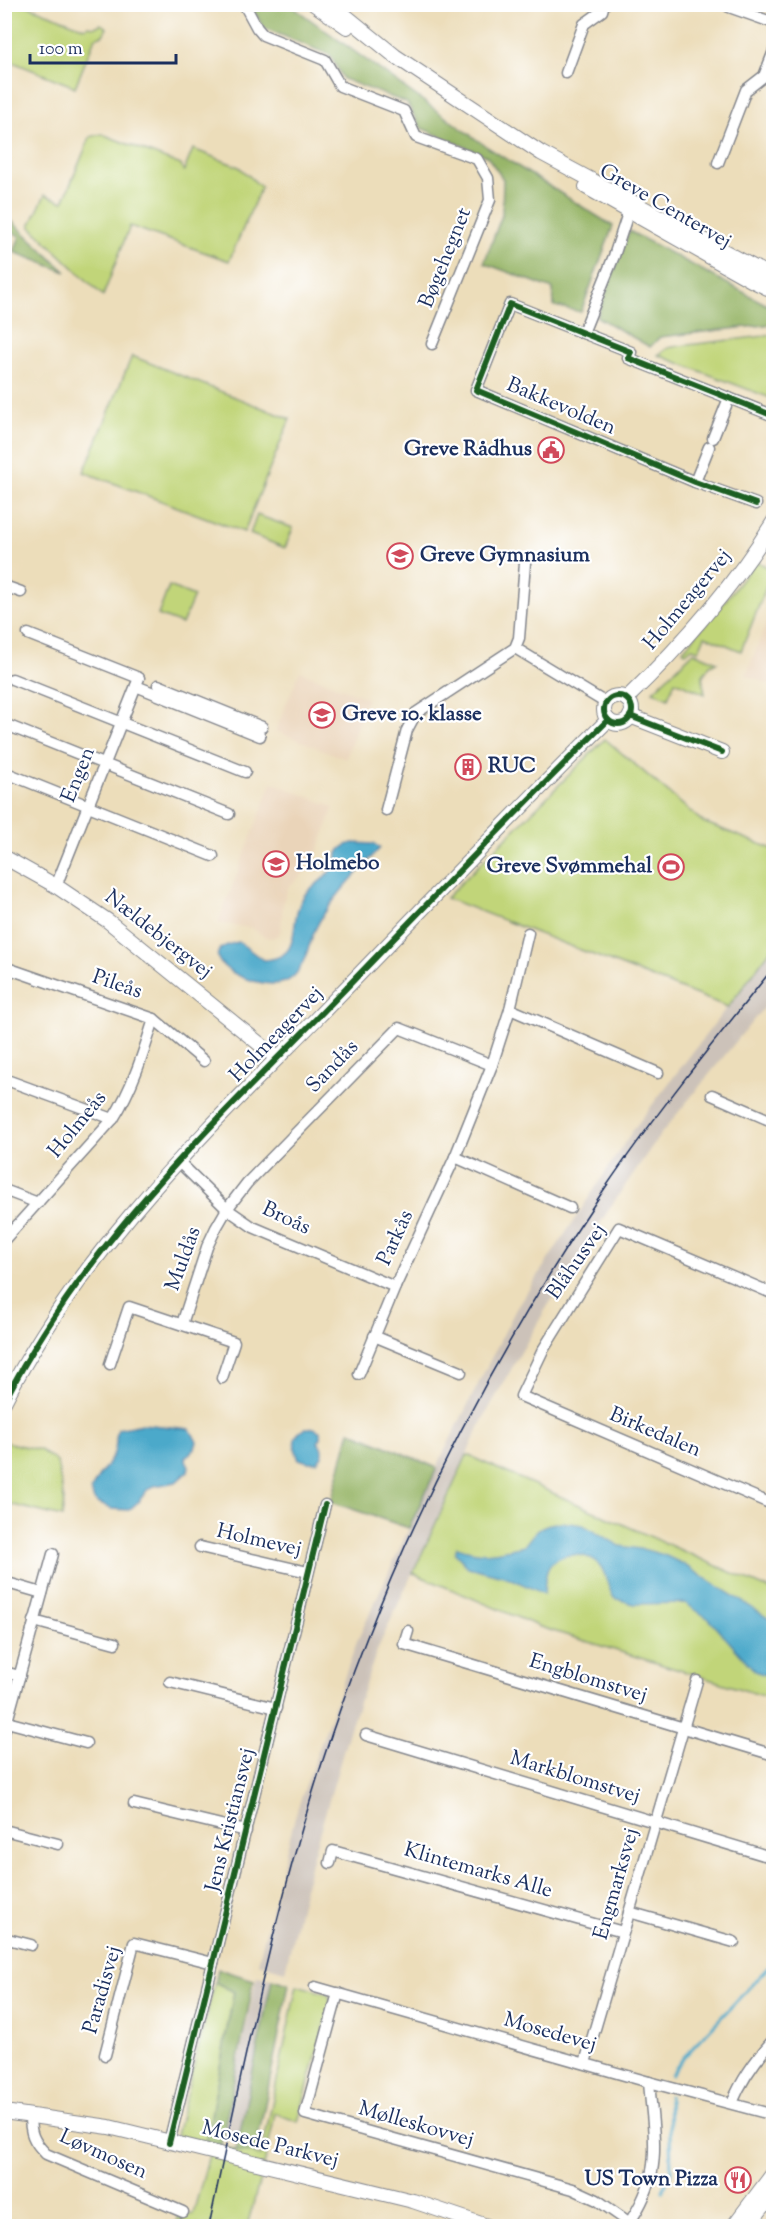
<svg xmlns="http://www.w3.org/2000/svg" width="778" height="2231" viewBox="0 0 778 2231" font-family="'Sorts Mill Goudy',serif">
	<style>
		.built { fill: #ead4b9 }
		.industrial { fill: #ccc2b9 }
		.green { fill: #c1d579; stroke: #6e826c; stroke-width: 1.5 }
		.forest { fill: #98b669; stroke: #5a7264; stroke-width: 1.5 }
		.water { fill: #4ba9ca; stroke: #336c94; stroke-width: 1.5 }
		.lines { fill: none; stroke-linecap: round; stroke-linejoin: round }
		.stream { stroke: #4ba9ca; stroke-width: 3 }
		.minor-casing { stroke: #84868c; stroke-width: 13 }
		.tertiary-casing { stroke: #84868c; stroke-width: 16 }
		.secondary-casing { stroke: #84868c; stroke-width: 17 }
		.minor { stroke: #fff; stroke-width: 10 }
		.tertiary { stroke: #fff; stroke-width: 14 }
		.secondary { stroke: #fff; stroke-width: 15 }
		.tram { stroke: #1b2f5e; stroke-width: 1.5 }
		.cycleway-casing { stroke: #fff; stroke-width: 10 }
		.cycleway { stroke: #1b5e20; stroke-width: 6 }
		.labels { text-anchor: middle; dominant-baseline: central; stroke-width: 4.5; stroke-linejoin: round; paint-order: stroke }
		.street-label { font-size: 21px; fill: #1b2f5e; stroke: #fff }
		.poi-label { font-size: 21px; font-weight: bold; fill: #1b2f5e; stroke: #fff; text-anchor: start }
	</style>
	<rect width="100%" height="100%" fill="#fff"/>
	<filter id="ink" filterUnits="userSpaceOnUse"><feTurbulence type="fractalNoise" baseFrequency=".0167" numOctaves="2"/><feDisplacementMap in="SourceGraphic" scale="12" xChannelSelector="R" yChannelSelector="G"/><feConvolveMatrix kernelMatrix="1 2 1 2 8 2 1 2 1" color-interpolation-filters="sRGB"/></filter>
	<filter id="wash" filterUnits="userSpaceOnUse"><feTurbulence type="fractalNoise" baseFrequency=".008" numOctaves="4" result="noise"/><feDisplacementMap in="SourceGraphic" scale="24" xChannelSelector="R" yChannelSelector="G"/><feGaussianBlur stdDeviation="1.35" result="paint"/><feColorMatrix in="noise" values="0 0 0 0 0 0 0 0 0 0 0 0 0 0 0 0 0 1.4 0 .05"/><feComposite in="paint" operator="in"/></filter>
	<g filter="url(#wash)">
		<rect width="100%" height="100%" fill="#ecddba"/>
		<g class="built">
			<path d="M773 606V686L746 675Z"/>
			<path d="M300 671 367 698 346 759 275 731Z"/>
			<path d="M272 782 334 807 316 856 305 872 288 887 283 902 281 930 278 935 272 938 265 937 251 928 218 923Z"/>
		</g>
		<g class="industrial">
			<path d="M773 947V996L660 1135 611 1206 544 1312 483 1419 378 1648 351 1725 311 1862 285 1971 258 1963 296 1813 358 1639 444 1452 516 1309 633 1130Z"/>
			<path d="M257 1976 272 1979 238 2137 224 2134Z"/>
		</g>
		<g class="green">
			<path d="M7 4 26 5 85 28 88 26 95 27 101 24 107 28 103 35 95 38 75 87 5 59 4 10Z"/>
			<path d="M102 134 181 165 184 171 193 149 239 167 261 187 229 261 130 226 103 296 30 226 45 195 63 202 90 137Z"/>
			<path d="M773 335V399L658 355 668 348 679 346Z"/>
			<path d="M132 356 290 419 244 532 84 472Z"/>
			<path d="M257 515 293 528 285 548 250 534Z"/>
			<path d="M756 561 773 570 741 651 705 636 699 650 692 648 686 653 683 650 718 610Z"/>
			<path d="M169 586 194 596 182 624 158 615Z"/>
			<path d="M694 652 717 662 710 665 702 677 705 694 675 681 668 698 653 691Z"/>
			<path d="M605 739 703 822 773 849V947L728 1007 446 898Z"/>
			<path d="M5 1442 40 1450 57 1462 64 1500 62 1517 5 1503Z"/>
			<path d="M467 1455 773 1591V1699L540 1627 413 1573Z"/>
			<path d="M215 1982 234 1991 206 2143 176 2135Z"/>
			<path d="M297 1985 328 1994 331 2002 298 2122 275 2113 266 2158 247 2226H177L178 2217 193 2214 212 2144 261 2156Z"/>
		</g>
		<g class="forest">
			<path d="M250 5H290L487 147 613 226 581 312 554 306 553 289 484 263 502 215 503 179 487 156 421 128 407 103 343 79 330 55 264 28Z"/>
			<path d="M4 215H5L66 272 14 252 20 236 5 229Z"/>
			<path d="M629 231 773 308V324L660 337 650 347 597 317Z"/>
			<path d="M350 1431 437 1468 409 1528 331 1502Z"/>
			<path d="M218 1969 254 1980 221 2145 206 2143 234 1992 215 1982Z"/>
			<path d="M272 1979 289 1984 255 2154 236 2151Z"/>
		</g>
		<g class="water">
			<path d="M353 843 374 844 380 848C361 869 327 903 316 928 308 944 304 975 285 982 253 993 182 952 239 942L263 960C307 958 286 921 304 896 311 886 324 881 331 870 340 856 334 848 353 843Z"/>
			<path d="M142 1424 190 1429 197 1442 195 1448 185 1458 189 1466 188 1471 176 1482 154 1486 148 1489 138 1502 129 1510 112 1509 100 1504 94 1500 91 1491C96 1476 111 1463 114 1453 117 1445 115 1437 118 1429Z"/>
			<path d="M306 1428H314L321 1432V1438L318 1442 323 1450 322 1456 317 1462H308L299 1459C293 1446 291 1435 306 1428Z"/>
			<path d="M561 1522 583 1525 620 1546 646 1550 664 1555 683 1564 768 1618 773 1624V1678L755 1671 709 1619 685 1603 634 1604 614 1598C608 1589 607 1576 601 1567 591 1552 561 1550 550 1565 544 1573 545 1585 544 1594L507 1577 468 1567 455 1553 457 1547C485 1557 496 1552 524 1546 537 1529 539 1525 561 1522Z"/>
		</g>
		<g class="lines">
			<g class="stream">
				<path d="M671 2075 684 2057 774 1961"/>
				<path d="M663 2191 671 2172 669 2096"/>
			</g>
		</g>
	</g>
	<g filter="url(#ink)">
		<g class="lines">
			<g class="minor-casing">
				<g id="minor">
					<path d="M244 4 257 28 263 35 325 60 340 86 404 111 416 137 477 159 488 178 490 200 432 344"/>
					<path d="M729 7 774 23"/>
					<path d="M566 73 584 24 602 11 604 4"/>
					<path d="M718 163 746 90 764 76 774 51"/>
					<path d="M583 333 614 256 631 204"/>
					<path d="M713 438 729 398"/>
					<path d="M695 482 709 447"/>
					<path d="M756 504 695 482 476 390 510 304 631 352 628 358 774 416"/>
					<path d="M4 586 21 592"/>
					<path d="M28 634 139 678 56 886"/>
					<path d="M515 648 606 703"/>
					<path d="M12 679 245 772"/>
					<path d="M158 685 262 727"/>
					<path d="M136 686 260 736"/>
					<path d="M4 724 229 814"/>
					<path d="M4 772 213 856"/>
					<path d="M386 810 407 730 416 713 515 648 519 638 525 563"/>
					<path d="M4 967 154 1019 204 1061"/>
					<path d="M510 1009 658 1073"/>
					<path d="M4 1079 113 1119"/>
					<path d="M712 1095 774 1122"/>
					<path d="M455 1157 570 1208"/>
					<path d="M178 1161 227 1209 253 1227 395 1287"/>
					<path d="M4 1190 38 1203"/>
					<path d="M4 1240 113 1119C133 1087 143 1054 154 1019"/>
					<path d="M774 1294 619 1228 543 1350 521 1396 774 1505"/>
					<path d="M182 1324 207 1247 216 1228 227 1209 247 1183 399 1028 492 1065"/>
					<path d="M374 1336 461 1372"/>
					<path d="M110 1364 129 1307 234 1342 222 1378"/>
					<path d="M359 1374 395 1287 455 1157 492 1065 510 1009 528 933"/>
					<path d="M200 1547 308 1572"/>
					<path d="M4 1582 42 1593"/>
					<path d="M34 1621 115 1643"/>
					<path d="M408 1631 404 1644 774 1755"/>
					<path d="M4 1672 20 1676"/>
					<path d="M170 1682 276 1708"/>
					<path d="M7 1722 86 1743"/>
					<path d="M4 1732 53 1554"/>
					<path d="M366 1735 774 1858"/>
					<path d="M134 1804 246 1831"/>
					<path d="M4 1830 58 1844"/>
					<path d="M330 1863 333 1851 623 1932"/>
					<path d="M629 1912 734 1942"/>
					<path d="M4 1938 31 1945"/>
					<path d="M315 1987 649 2082 774 2115"/>
					<path d="M338 1993 305 2114 573 2189 597 2200 630 2223"/>
					<path d="M105 2055 134 1943 213 1963"/>
					<path d="M585 2063 697 1681"/>
					<path d="M732 2103C742 2078 756 2059 774 2039"/>
					<path d="M30 2115C30 2133 33 2141 46 2154L183 2212"/>
					<path d="M169 2143 325 1505"/>
					<path d="M627 2226C664 2174 654 2142 649 2082"/>
				</g>
			</g>
			<g class="tertiary-casing">
				<g id="tertiary">
					<path d="M314 4 347 27"/>
					<path d="M331 4 395 56 541 153 774 278"/>
					<path d="M586 187 751 280 774 291"/>
					<circle cx="618" cy="710" r="14"/>
					<path d="M626 699C682 645 733 588 774 521"/>
					<path d="M630 716 722 752"/>
					<path d="M4 857 56 886 108 921 277 1058"/>
					<path d="M4 1402C82 1250 198 1139 316 1019 413 919 509 818 608 720"/>
					<path d="M4 2112 109 2127 413 2201 487 2226"/>
				</g>
			</g>
			<g class="secondary-casing">
				<g id="secondary">
					<path d="M734 2226 774 2173"/>
					<path d="M747 2226 774 2192"/>
				</g>
			</g>
			<use href="#minor" class="minor"/>
			<use href="#tertiary" class="tertiary"/>
			<use href="#secondary" class="secondary"/>
			<path class="tram" d="M209 2226C242 2070 273 1915 322 1763 387 1561 485 1367 603 1191 656 1113 715 1040 774 967"/>
			<g class="cycleway-casing">
				<g id="cycleway">
					<path d="M756 504 695 482 476 390 510 304 631 352 628 358 774 416"/>
					<circle cx="618" cy="710" r="14"/>
					<path d="M630 716 722 752"/>
					<path d="M4 1402C82 1250 198 1139 316 1019 413 919 509 818 608 720"/>
					<path d="M169 2143 325 1505"/>
				</g>
			</g>
			<use href="#cycleway" class="cycleway"/>
		</g>
	</g>
	<defs>
		<g id="civic-ring" transform="scale(1.35)"><circle r="9.5" fill="#fff" stroke="#d1495b" stroke-width="1.5"/><path d="M-.6-6.5H3V-4.5H.6V-3L4-1V1h2V6H-6V1h2V-1L-.6-3ZM-1.2 2.5V6h2.4V2.5Z" fill="#d1495b"/></g>
		<g id="school-ring" transform="scale(1.35)"><circle r="9.5" fill="#fff" stroke="#d1495b" stroke-width="1.5"/><path d="M0-5L7-2L0 1L-7-2ZM-4 1L0 2.5L4 1V4Q0 6-4 4Z" fill="#d1495b"/></g>
		<g id="building-ring" transform="scale(1.35)"><circle r="9.5" fill="#fff" stroke="#d1495b" stroke-width="1.5"/><path d="M-4-6H4V6H1V3H-1V6H-4ZM-2.5-4.3h1.7v1.8h-1.7ZM.8-4.3h1.7v1.8H.8ZM-2.5-1h1.7V.8h-1.7ZM.8-1h1.7V.8H.8Z" fill="#d1495b"/></g>
		<g id="stadium-ring" transform="scale(1.35)"><circle r="9.5" fill="#fff" stroke="#d1495b" stroke-width="1.5"/><path d="M0-5a6.5 5 0 1 0 0 10a6.5 5 0 1 0 0-10ZM-3.5-1.8h7v3.6h-7Z" fill="#d1495b"/></g>
		<g id="restaurant-ring" transform="scale(1.35)"><circle r="9.5" fill="#fff" stroke="#d1495b" stroke-width="1.5"/><path d="M-5-6h1v4h1v-4h1v4h1v-4h1v5L-1.5 .5V6h-2V.5L-5-1ZM5-6V6H3V1.5H1.5Q1.5-4 5-6Z" fill="#d1495b"/></g>
	</defs>
	<g fill-rule="evenodd">
		<use href="#civic-ring" x="551" y="450"/>
		<use href="#school-ring" x="400" y="556"/>
		<use href="#school-ring" x="322" y="715"/>
		<use href="#building-ring" x="468" y="767"/>
		<use href="#school-ring" x="276" y="864"/>
		<use href="#stadium-ring" x="671" y="867"/>
		<use href="#restaurant-ring" x="738" y="2180"/>
	</g>
	<g class="labels">
		<g class="street-label">
			<text transform="translate(665 207) rotate(30)">Greve Centervej</text>
			<text transform="translate(446 258) rotate(-68)">Bøgehegnet</text>
			<text transform="translate(561 407) rotate(23)">Bakkevolden</text>
			<text transform="translate(688 600) rotate(-50)">Holmeagervej</text>
			<text transform="translate(79 775) rotate(-68)">Engen</text>
			<text transform="translate(158 935) rotate(38)">Nældebjergvej</text>
			<text transform="translate(117 985) rotate(19)">Pileås</text>
			<text transform="translate(277 1035) rotate(-46)">Holmeagervej</text>
			<text transform="translate(333 1067) rotate(-46)">Sandås</text>
			<text transform="translate(78 1125) rotate(-51)">Holmeås</text>
			<text transform="translate(286 1219) rotate(25)">Broås</text>
			<text transform="translate(396 1238) rotate(-65)">Parkås</text>
			<text transform="translate(184 1259) rotate(-70)">Muldås</text>
			<text transform="translate(577 1262) rotate(-55)">Blåhusvej</text>
			<text transform="translate(655 1433) rotate(23)">Birkedalen</text>
			<text transform="translate(259 1541) rotate(13)">Holmevej</text>
			<text transform="translate(588 1679) rotate(17)">Engblomstvej</text>
			<text transform="translate(575 1778) rotate(17)">Markblomstvej</text>
			<text transform="translate(231 1820) rotate(-76)">Jens Kristiansvej</text>
			<text transform="translate(478 1871) rotate(16)">Klintemarks Alle</text>
			<text transform="translate(617 1884) rotate(-74)">Engmarksvej</text>
			<text transform="translate(103 1990) rotate(-74)">Paradisvej</text>
			<text transform="translate(550 2033) rotate(16)">Mosedevej</text>
			<text transform="translate(416 2125) rotate(16)">Mølleskovvej</text>
			<text transform="translate(270 2145) rotate(14)">Mosede Parkvej</text>
			<text transform="translate(103 2155) rotate(24)">Løvmosen</text>
		</g>
		<g class="poi-label">
			<text x="532" y="450" text-anchor="end">Greve Rådhus</text>
			<text x="420" y="556">Greve Gymnasium</text>
			<text x="342" y="715">Greve 10. klasse</text>
			<text x="488" y="767">RUC</text>
			<text x="296" y="864">Holmebo</text>
			<text x="652" y="867" text-anchor="end">Greve Svømmehal</text>
			<text x="718" y="2180" text-anchor="end">US Town Pizza</text>
		</g>
	</g>
	<rect width="778" height="2231" fill="none" stroke="#fff" stroke-width="24"/>
	<path d="M30 54v9h146v-9" fill="none" stroke="#1b2f5e" stroke-width="3"/>
	<text x="39" y="54" font-size="18" fill="#1b2f5e" stroke="#ffffff" stroke-width="4.5" paint-order="stroke">100 m</text>
</svg>
